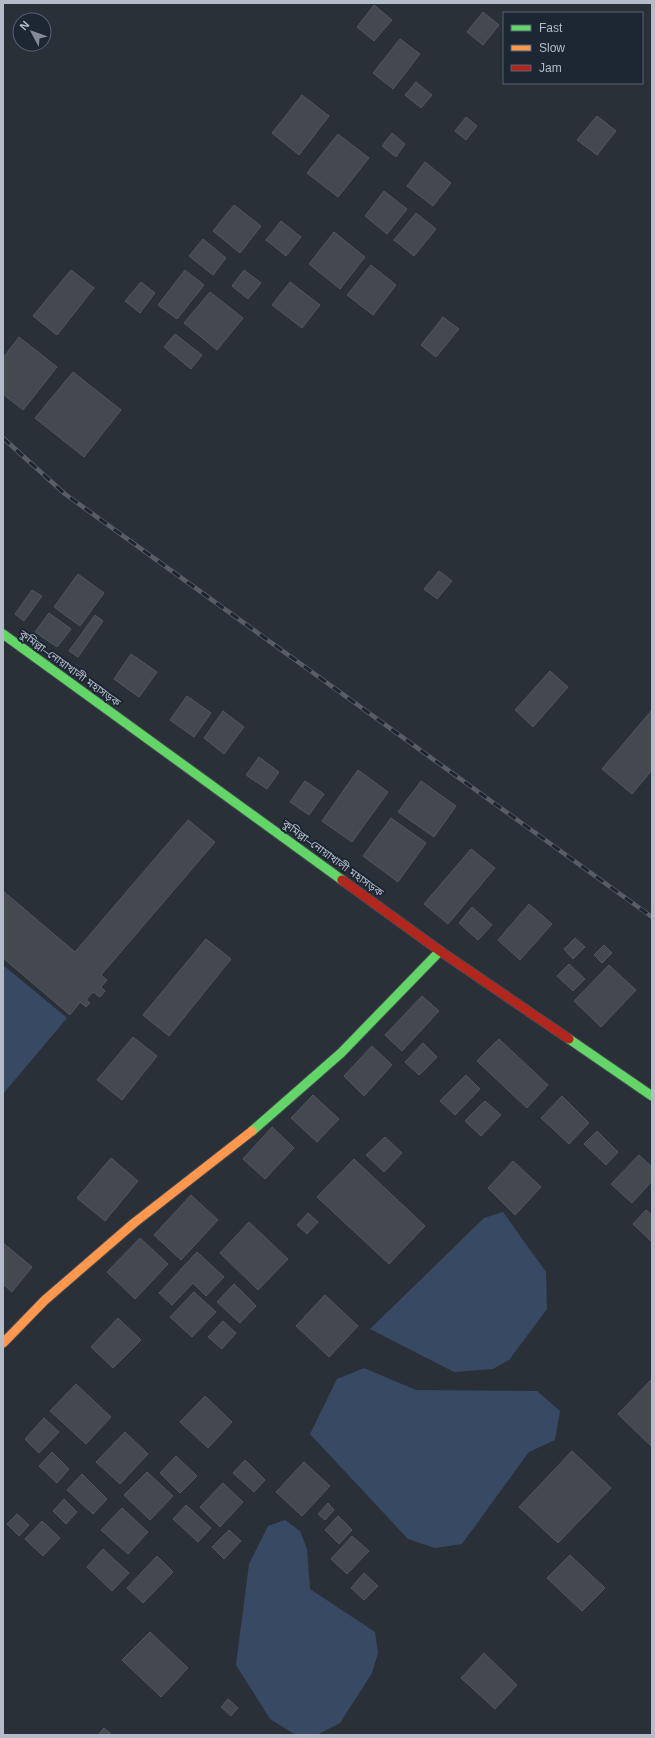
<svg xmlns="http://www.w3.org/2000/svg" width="655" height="1738" viewBox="0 0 655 1738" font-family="Helvetica,'Noto Sans Bengali',sans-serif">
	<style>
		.water { fill: #384963 }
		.building { fill: #444950; stroke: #52575f }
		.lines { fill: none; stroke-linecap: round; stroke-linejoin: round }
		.fast-casing { stroke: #484c53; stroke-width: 11 }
		.slow-casing { stroke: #484c53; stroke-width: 11 }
		.jam-casing { stroke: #484c53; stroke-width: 11 }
		.fast { stroke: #63d668; stroke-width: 9 }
		.slow { stroke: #ff974d; stroke-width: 9 }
		.jam { stroke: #b3261e; stroke-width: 9 }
		.rail-casing { stroke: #595d64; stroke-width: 4.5 }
		.rail { stroke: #1d2633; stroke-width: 3; stroke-dasharray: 9; stroke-linecap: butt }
		.labels { text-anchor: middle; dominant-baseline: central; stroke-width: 4; stroke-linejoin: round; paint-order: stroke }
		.street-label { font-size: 11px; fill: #b4bcc9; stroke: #1d2633 }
	</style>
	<rect width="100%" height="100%" fill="#2a3038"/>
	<g class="water">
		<path d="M3 965 67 1018 3 1094Z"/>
		<path d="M503 1212 546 1272 547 1309 509 1360 493 1369 454 1372 370 1329 484 1218Z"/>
		<path d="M364 1368 416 1390 537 1391 560 1411 555 1440 529 1452 462 1544 435 1548 408 1539 310 1434 337 1379Z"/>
		<path d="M285 1520 300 1531 307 1549 310 1589 375 1632 378 1653 372 1673 340 1723 317 1735H296L270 1719 236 1665 249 1564 268 1526Z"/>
	</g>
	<g class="building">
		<path d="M374 5 392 20 374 41 357 27Z"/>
		<path d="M483 12 499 25 483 45 467 32Z"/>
		<path d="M400 39 420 54 393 89 373 73Z"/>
		<path d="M416 82 432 95 421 108 405 95Z"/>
		<path d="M302 95 329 116 299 155 272 133Z"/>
		<path d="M597 116 616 131 597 155 577 140Z"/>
		<path d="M466 117 477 126 466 140 455 131Z"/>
		<path d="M392 133 405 144 396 157 382 146Z"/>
		<path d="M338 134 369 158 338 197 307 173Z"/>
		<path d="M425 162 451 183 433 206 407 186Z"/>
		<path d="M384 191 407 209 387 234 365 216Z"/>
		<path d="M234 205 261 226 240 253 213 231Z"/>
		<path d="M416 213 436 229 414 256 394 240Z"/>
		<path d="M281 221 301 237 286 256 266 240Z"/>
		<path d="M334 232 365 257 340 289 309 264Z"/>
		<path d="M203 239 226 258 213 275 189 256Z"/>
		<path d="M371 265 396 285 373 315 347 295Z"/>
		<path d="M71 270 94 288 57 335 33 316Z"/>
		<path d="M185 270 204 285 177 319 158 305Z"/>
		<path d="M244 270 261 283 248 299 232 286Z"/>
		<path d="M141 282 155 293 140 313 125 301Z"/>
		<path d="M290 282 320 305 302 328 272 305Z"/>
		<path d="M210 292 243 318 217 350 184 323Z"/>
		<path d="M443 317 459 329 436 357 421 345Z"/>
		<path d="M175 334 202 355 191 369 164 347Z"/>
		<path d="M19 337 57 367 23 410 3 394V358Z"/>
		<path d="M73 372 121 410 84 457 35 418Z"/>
		<path d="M439 571 452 581 437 599 424 589Z"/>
		<path d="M78 574 104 593 80 626 54 607Z"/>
		<path d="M32 590 42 596 24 621 15 614Z"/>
		<path d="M49 613 71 629 57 647 35 632Z"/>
		<path d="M95 615 103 621 78 657 69 651Z"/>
		<path d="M131 654 157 672 139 697 114 679Z"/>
		<path d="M550 671 568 687 533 727 515 710Z"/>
		<path d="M187 696 211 713 194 737 170 720Z"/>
		<path d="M652 710V770L632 794 602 769Z"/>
		<path d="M223 711 244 727 224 754 204 738Z"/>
		<path d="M259 757 279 772 267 789 246 775Z"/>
		<path d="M358 770 388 792 352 842 322 821Z"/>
		<path d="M305 781 324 794 309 815 290 802Z"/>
		<path d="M421 781 456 806 434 837 398 812Z"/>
		<path d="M391 818 426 843 398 882 363 856Z"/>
		<path d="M188 820 215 842 101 975 107 980 101 987 105 991 100 997 93 992 86 1000 90 1003 86 1007 80 1002 70 1015 3 958V891L75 952Z"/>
		<path d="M471 849 495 868 448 924 424 904Z"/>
		<path d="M529 904 552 924 520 960 498 940Z"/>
		<path d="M472 907 492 925 478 940 459 923Z"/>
		<path d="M575 938 585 947 573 959 564 949Z"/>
		<path d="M206 939 231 959 169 1036 143 1015Z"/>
		<path d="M604 945 612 953 602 963 594 955Z"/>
		<path d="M569 964 585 979 573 991 557 976Z"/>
		<path d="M609 965 636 990 601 1027 574 1001Z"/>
		<path d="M422 996 439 1011 402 1051 385 1035Z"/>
		<path d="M133 1037 157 1056 122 1100 97 1080Z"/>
		<path d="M499 1039 548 1085 527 1108 477 1061Z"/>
		<path d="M423 1043 437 1057 419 1075 405 1062Z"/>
		<path d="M372 1046 392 1065 364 1096 344 1076Z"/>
		<path d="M466 1075 480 1089 455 1115 440 1101Z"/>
		<path d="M313 1095 339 1119 317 1142 291 1118Z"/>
		<path d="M562 1096 589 1123 569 1144 541 1118Z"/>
		<path d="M485 1101 501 1115 481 1136 465 1121Z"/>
		<path d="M272 1127 294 1148 265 1179 243 1159Z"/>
		<path d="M597 1131 618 1152 606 1165 584 1144Z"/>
		<path d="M385 1137 402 1153 384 1172 366 1155Z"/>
		<path d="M639 1155 652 1167V1181L632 1203 611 1184Z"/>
		<path d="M111 1158 138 1181 105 1221 77 1198Z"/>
		<path d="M354 1159 425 1226 389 1264 317 1197Z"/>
		<path d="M513 1161 541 1187 515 1215 488 1188Z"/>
		<path d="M191 1195 218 1220 181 1260 154 1235Z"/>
		<path d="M646 1210 652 1215V1242L633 1224Z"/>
		<path d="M308 1213 318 1222 307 1234 297 1225Z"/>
		<path d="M249 1222 288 1259 258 1290 220 1253Z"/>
		<path d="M140 1238 168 1264 135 1299 107 1272Z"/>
		<path d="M3 1243 32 1267 12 1292 3 1284Z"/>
		<path d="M197 1252 224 1277 206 1296 193 1283 172 1305 159 1293Z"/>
		<path d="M234 1284 256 1306 240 1323 217 1302Z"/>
		<path d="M194 1292 216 1312 192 1337 170 1317Z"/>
		<path d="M325 1295 358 1326 329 1357 296 1326Z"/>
		<path d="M118 1318 141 1340 113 1368 91 1347Z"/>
		<path d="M223 1321 236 1333 222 1349 208 1337Z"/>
		<path d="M652 1379V1447L618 1414Z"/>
		<path d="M76 1384 111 1417 86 1444 50 1411Z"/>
		<path d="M205 1396 232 1422 208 1448 180 1422Z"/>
		<path d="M44 1418 59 1432 39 1453 25 1439Z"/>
		<path d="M125 1432 148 1454 120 1484 96 1462Z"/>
		<path d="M572 1451 611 1488 558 1543 519 1507Z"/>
		<path d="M52 1452 69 1469 57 1483 39 1466Z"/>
		<path d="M176 1456 197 1476 180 1493 160 1473Z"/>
		<path d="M245 1460 265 1480 254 1492 233 1473Z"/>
		<path d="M304 1462 330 1486 302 1516 276 1492Z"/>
		<path d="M147 1472 173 1496 150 1520 124 1495Z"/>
		<path d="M82 1474 107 1499 93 1514 67 1490Z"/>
		<path d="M223 1483 243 1502 220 1527 200 1507Z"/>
		<path d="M64 1499 77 1512 66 1524 53 1511Z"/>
		<path d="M328 1503 334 1510 325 1520 318 1514Z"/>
		<path d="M186 1505 211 1528 198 1542 173 1519Z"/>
		<path d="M122 1508 148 1532 128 1554 101 1530Z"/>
		<path d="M17 1514 29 1525 19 1536 7 1524Z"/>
		<path d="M338 1516 352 1530 339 1544 325 1530Z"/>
		<path d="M42 1521 60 1538 43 1556 25 1539Z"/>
		<path d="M229 1530 241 1541 224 1559 212 1547Z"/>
		<path d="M352 1536 369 1551 347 1574 331 1559Z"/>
		<path d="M103 1549 129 1573 112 1591 87 1567Z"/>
		<path d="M570 1555 605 1588 582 1611 547 1578Z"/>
		<path d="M157 1556 173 1572 143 1603 127 1588Z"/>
		<path d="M364 1573 378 1586 364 1600 351 1588Z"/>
		<path d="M150 1632 188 1668 161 1697 122 1660Z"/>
		<path d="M484 1653 517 1685 495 1709 461 1678Z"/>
		<path d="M228 1699 238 1708 231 1716 221 1707Z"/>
		<path d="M104 1728 112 1735H98Z"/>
	</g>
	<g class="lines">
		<g class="fast-casing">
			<g id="fast">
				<path d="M3 634 342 880"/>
				<path d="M569 1039 652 1096"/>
				<path d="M252 1131 341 1053 440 951"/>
			</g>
		</g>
		<g class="slow-casing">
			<path id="slow" d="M3 1343 45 1300 134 1223 252 1131"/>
		</g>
		<g class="jam-casing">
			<path id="jam" d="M342 880 440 951 569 1039"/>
		</g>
		<use href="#fast" class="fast"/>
		<use href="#slow" class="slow"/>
		<use href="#jam" class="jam"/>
		<g class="rail-casing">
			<path id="rail" d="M3 438 65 494 652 917"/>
		</g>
		<use href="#rail" class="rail"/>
	</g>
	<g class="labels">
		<g class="street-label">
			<text transform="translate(70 668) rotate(36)">কুমিল্লা–নোয়াখালী মহাসড়ক</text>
			<text transform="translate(333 858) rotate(36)">কুমিল্লা–নোয়াখালী মহাসড়ক</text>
		</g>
	</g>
	<rect width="655" height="1738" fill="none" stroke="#b4bcc9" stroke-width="8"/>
	<rect x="503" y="12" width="140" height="72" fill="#1d2633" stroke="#59626f"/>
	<rect x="511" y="25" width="20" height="6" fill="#63d668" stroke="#59626f"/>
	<text x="539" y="32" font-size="12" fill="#b4bcc9">Fast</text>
	<rect x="511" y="45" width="20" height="6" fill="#ff974d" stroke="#59626f"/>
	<text x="539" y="52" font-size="12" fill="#b4bcc9">Slow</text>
	<rect x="511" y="65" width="20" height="6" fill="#b3261e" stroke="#59626f"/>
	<text x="539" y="72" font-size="12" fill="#b4bcc9">Jam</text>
	<g transform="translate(32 32) rotate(311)"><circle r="19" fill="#1d2633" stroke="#59626f"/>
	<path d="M0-3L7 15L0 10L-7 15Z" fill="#848b96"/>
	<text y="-6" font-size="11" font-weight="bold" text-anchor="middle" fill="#b4bcc9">N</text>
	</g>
</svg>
